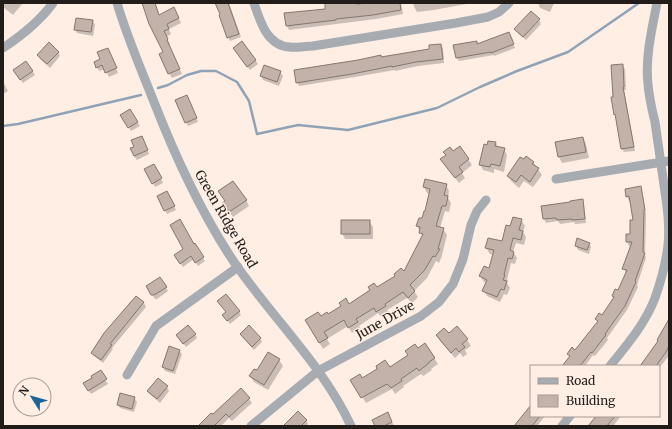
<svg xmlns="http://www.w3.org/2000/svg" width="672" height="429" viewBox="0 0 672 429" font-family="Merriweather,serif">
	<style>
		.shadow { fill: #0003 }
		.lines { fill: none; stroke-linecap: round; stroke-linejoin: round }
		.stream { stroke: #90a3b6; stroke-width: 2.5 }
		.building { fill: #c2b2a9; stroke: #85776e }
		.minor { stroke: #a6acb1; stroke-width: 9 }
		.labels { text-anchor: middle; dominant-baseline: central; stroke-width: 3; stroke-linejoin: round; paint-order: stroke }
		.street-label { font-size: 13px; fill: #231d19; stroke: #feeee4 }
	</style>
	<rect width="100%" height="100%" fill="#feeee4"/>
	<g class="shadow">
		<path d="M3 3H23L13 15 3 7Z"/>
		<path d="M143 3H155L159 16 176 13 181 23 169 29 171 34 166 37 170 44 168 45 182 74 172 78 169 73 164 52Z"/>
		<path d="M216 3H229L241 37 230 41 228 37 222 15Z"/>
		<path d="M326 3H357L359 5 376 3H401L403 14 376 19 289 30 287 26 285 14 326 10Z"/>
		<path d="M413 3H466V4L434 10 417 12 414 7Z"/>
		<path d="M538 3H554L550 12 540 8Z"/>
		<path d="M539 20 541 24 526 40 518 33 516 29Z"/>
		<path d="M93 21 95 25 93 36 77 33 75 29Z"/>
		<path d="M509 33 515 48 494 56V55L459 61 457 58 476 42 478 45Z"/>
		<path d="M242 42 258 64 250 70 236 52Z"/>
		<path d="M440 45 443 48 444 63 418 66 395 71V70L355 77 299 86 297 82 381 58 430 50Z"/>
		<path d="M58 52 60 56 50 68 40 59 38 55Z"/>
		<path d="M110 53 118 73 109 77 105 69 99 71 97 67 101 60Z"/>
		<path d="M26 62 35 75 23 83 17 74Z"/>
		<path d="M622 65 625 69 626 90H624L635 151 624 152 622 149 617 118 615 114 614 98Z"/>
		<path d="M264 66 280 72 283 76 279 86 263 80 261 76Z"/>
		<path d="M3 82 8 91 3 94Z"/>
		<path d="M189 100 198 122 188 126 186 122Z"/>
		<path d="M130 110 140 126 131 131 122 115Z"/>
		<path d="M583 138 586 144 589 158 562 163 559 157Z"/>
		<path d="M144 141 149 154 137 160 134 156 135 147Z"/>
		<path d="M489 142 496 143 498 148 504 149 507 155 504 172 494 169V173L483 170 480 164Z"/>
		<path d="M453 152 468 159 472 165 462 173 465 178 459 183 445 165Z"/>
		<path d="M533 162 542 175 533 187 524 181 519 188 512 182 508 176Z"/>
		<path d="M154 165 163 183 155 187 146 169Z"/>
		<path d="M425 180 446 185 449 191 448 198 451 203 449 212 445 211 440 228 443 229 447 235 442 255V256L439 263 436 261 427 278 414 291 418 297 412 303 407 298 387 310 389 312 381 317 378 313 359 326 360 328 352 333 348 326 327 339 330 344 323 349 306 320 328 316 349 305 404 273 423 237 417 226 422 220 426 212 430 194 427 193 424 187Z"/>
		<path d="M640 187 642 191 646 214 645 255 646 258 637 285 638 287 627 310 607 338 608 340 595 356 593 355 585 366H564L570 358 568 354 575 351 598 323 596 319 602 316 614 299 613 296 618 292 626 273 624 269 631 246H629L627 242 631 235 635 221 631 200 629 201 627 196Z"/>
		<path d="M167 192 176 210 167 214 158 197Z"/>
		<path d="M246 200 249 206 233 217 227 209Z"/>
		<path d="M582 201 584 204 586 223 575 224 574 222 560 224 558 221 546 223 544 219 542 206Z"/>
		<path d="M521 220 525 226 523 232 526 237 524 245 516 243 513 252 517 258 515 264 511 263 507 280 508 281 507 283 510 288 507 295 504 294 500 302 487 296 484 291 487 283 484 282 480 276 490 270 494 255 490 254 486 248 503 242 511 228Z"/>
		<path d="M369 221 373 227V239H345L342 233Z"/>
		<path d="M589 244 591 247 589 254 578 250 576 246Z"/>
		<path d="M194 245 205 261 198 266 194 259 183 267 175 255Z"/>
		<path d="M160 278 168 291 157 299H155L147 287Z"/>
		<path d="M136 297 144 303 146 307 112 348 113 349 103 363 94 356 92 353Z"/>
		<path d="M239 311 241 315 230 324 226 319Z"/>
		<path d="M669 321V354L668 357 659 368V366H641L659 341Z"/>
		<path d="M195 334 197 338 186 347 177 335Z"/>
		<path d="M241 334 260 338 262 342 254 350 243 338Z"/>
		<path d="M437 335H449L467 340 471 346 465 350 467 354 463 357 460 353 455 358 440 341Z"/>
		<path d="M417 350 434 358 438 364 431 369 432 370 423 376 421 374 403 386 404 387 395 394 392 389 366 403 352 380 362 379 390 369Z"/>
		<path d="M179 351 182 354 175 374 165 371 163 367Z"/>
		<path d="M279 360 283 366 268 390 254 382 250 376Z"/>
		<path d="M100 372 108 384 91 394 84 383Z"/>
		<path d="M167 387 169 391 160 403 151 395 148 392Z"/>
		<path d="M134 398 137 402 134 412 120 408 118 405Z"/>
		<path d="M249 399 252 403 232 421 229 418 221 426H199L213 416Z"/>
		<path d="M531 406V416H545L537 426H515Z"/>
		<path d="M600 416H621L613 426H590Z"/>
		<path d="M390 417 394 426H376Z"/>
		<path d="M306 420 308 424 306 426H285Z"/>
	</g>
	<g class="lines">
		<g class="stream">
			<path d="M158 88 168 85 187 75 201 71H216L237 82 249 101 257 134 298 125 348 130 437 108 480 87 517 71 568 52 639 3"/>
			<path d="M3 126 18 124 141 95"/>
		</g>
	</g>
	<g class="building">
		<path d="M142 3H155L159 15 174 7 179 18 167 24 169 29 164 31 168 39 167 40 180 69 168 74 159 54 163 52 149 24Z"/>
		<path d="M215 3H228L239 34 227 38 219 15 220 14Z"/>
		<path d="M325 3H357V4L368 3H400L401 10 373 15 336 19V20L286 26 284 13 325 9Z"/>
		<path d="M531 11 540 19 523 37 514 29Z"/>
		<path d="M76 18 93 20 91 32 74 30Z"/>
		<path d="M509 32 514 44 491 53V52L456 58 453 45 477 41V44Z"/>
		<path d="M242 41 256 60 247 67 233 48Z"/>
		<path d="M49 42 59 52 47 64 37 55Z"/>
		<path d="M441 44 443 59 416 62 392 67V66L352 74 296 83 294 70 358 60 381 55V57L429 49V45Z"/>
		<path d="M108 48 117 68 105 73 102 65 96 68 94 62 100 59 97 52Z"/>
		<path d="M26 61 33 71 20 80 13 70Z"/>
		<path d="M623 64 624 87H623L634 147 621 149 615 114 614 115 611 97H613L611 65Z"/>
		<path d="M264 65 281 71 277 82 260 76Z"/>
		<path d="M187 95 197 118 185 123 175 100Z"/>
		<path d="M130 109 138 122 128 128 120 115Z"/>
		<path d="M142 136 148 150 134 156 130 148 134 147 131 140Z"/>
		<path d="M583 137 586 152 558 157 555 142Z"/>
		<path d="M488 141 496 142 495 146 505 148 500 166 491 164 490 167 479 165 484 144 487 145Z"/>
		<path d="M460 146 469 159 459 167 463 172 455 178 440 159 446 155 443 152 450 147 453 151Z"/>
		<path d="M526 156 534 162 532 164 539 168 530 182 521 175 516 182 507 176 520 157 524 159Z"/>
		<path d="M154 164 162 178 152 184 144 169Z"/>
		<path d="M425 179 447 184 444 195 448 196 446 206H442L436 226 444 228 438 249H440L435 257 433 256 424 271 410 285 415 291 408 298 403 292 385 304 386 306 376 312 374 308 356 319 358 322 348 328 344 320 324 332 328 338 319 343 305 320 318 312 321 316 327 312 328 314 341 306 339 303 346 298 349 304 370 290 368 287 374 283 377 287 395 276 394 274 401 268 404 271 423 234 419 233 420 227 416 226 419 218H422L424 211H425L430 189 423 187Z"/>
		<path d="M233 181 247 200 229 212 222 203 225 201 218 191Z"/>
		<path d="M641 186 645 210H644L643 252 645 253 635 281 636 282 625 306 605 334 606 335 592 353 591 352 580 366H562L570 356 567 354 572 347 575 350 598 321 595 319 599 313 602 315 614 297 612 296 615 289 618 290 627 270 622 269 632 242H626V234H630V220H633L629 196 626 197 625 189Z"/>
		<path d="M167 191 175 206 164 211 157 196Z"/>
		<path d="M583 199 585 219 572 220V219L557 220 556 218 543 219 541 206 570 202V201Z"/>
		<path d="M513 217 522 219 519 230 523 231 521 240 513 238 510 250 514 252 512 259 508 258 504 275H505L503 280 507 281 504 290 501 289 497 297 482 291 487 280 479 276 484 266 489 268 494 250 485 248 488 238 502 241 506 225 510 226Z"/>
		<path d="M180 219 194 244 195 243 204 257 195 263 191 256 180 264 174 255 183 249 170 225Z"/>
		<rect x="341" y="220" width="29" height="14"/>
		<path d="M577 238 590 243 587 250 575 246Z"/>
		<path d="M160 277 167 287 154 295H151L146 286Z"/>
		<path d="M226 294 240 311 227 321 222 315 226 312 217 301Z"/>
		<path d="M136 296 144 302 110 344 112 345 101 360 91 353 104 333Z"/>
		<path d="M669 319V346L666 352 656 366H640L658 341 657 340Z"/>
		<path d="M188 325 196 334 183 344 176 335Z"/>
		<path d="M249 325 261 338 252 347 240 334Z"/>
		<path d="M457 326 468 339 462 344 465 347 459 352 456 348 451 353 436 335 444 328 449 333Z"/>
		<path d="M425 343 435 358 429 362V363L419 371 417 368 401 379 402 381 391 388 387 384 361 398 350 380 360 374 362 378 377 369 376 366 385 360 390 367 408 355 405 351 415 344 418 348Z"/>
		<path d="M169 346 180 350 173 371 162 367Z"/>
		<path d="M268 352 280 359 264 385 249 376 254 369 257 370Z"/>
		<path d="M101 370 107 379 88 391 83 383 92 378 91 376Z"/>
		<path d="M158 378 168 386 157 399 147 391Z"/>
		<path d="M241 388 250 398 229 417 226 414 214 426H198L211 413 213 414Z"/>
		<path d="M120 393 135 397 132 409 117 405Z"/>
		<path d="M531 405V416H540L532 426H514Z"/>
		<path d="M298 411 307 420 301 426H283Z"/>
		<path d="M388 412 392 422 384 426H375L372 420Z"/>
		<path d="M596 416H615L607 426H588Z"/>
	</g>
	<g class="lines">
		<g class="minor">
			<path d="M117 3C127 37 141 69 154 102 175 156 199 208 230 256 268 314 322 363 351 426"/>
			<path d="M254 3C260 21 267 46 290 47 297 48 305 46 313 46L456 23 488 17 499 12 509 3"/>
			<path d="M3 48C21 36 40 21 53 3"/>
			<path d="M556 179 669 161"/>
			<path d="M610 366C627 345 645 324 655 298 661 281 666 263 668 245 670 225 667 205 664 185 661 164 658 143 655 122 652 110 649 97 648 84 645 57 652 29 657 3"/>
			<path d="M127 375 156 326 238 267"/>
			<path d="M251 426 318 371 421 316 439 302 453 284 463 259 471 225 477 211 486 200"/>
			<path d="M562 426 570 416"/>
		</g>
	</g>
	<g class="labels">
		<g class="street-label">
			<text transform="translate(226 219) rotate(60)">Green Ridge Road</text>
			<text transform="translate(385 320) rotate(-29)">June Drive</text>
		</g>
	</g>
	<rect width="672" height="429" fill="none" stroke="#231d19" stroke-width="8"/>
	<rect x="530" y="365" width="130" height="52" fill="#feeee4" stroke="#a69a93"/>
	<rect x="538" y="378" width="20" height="6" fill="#a6acb1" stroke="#a69a93"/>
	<text x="566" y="385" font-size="12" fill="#231d19">Road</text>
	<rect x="538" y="395" width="20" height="12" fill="#c2b2a9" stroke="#a69a93"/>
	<text x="566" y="405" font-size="12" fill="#231d19">Building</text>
	<g transform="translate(32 397) rotate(307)"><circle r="19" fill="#feeee4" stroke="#a69a93"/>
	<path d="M0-3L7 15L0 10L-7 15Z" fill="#1f6498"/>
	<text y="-6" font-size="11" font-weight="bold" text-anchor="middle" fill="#231d19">N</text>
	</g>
</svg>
